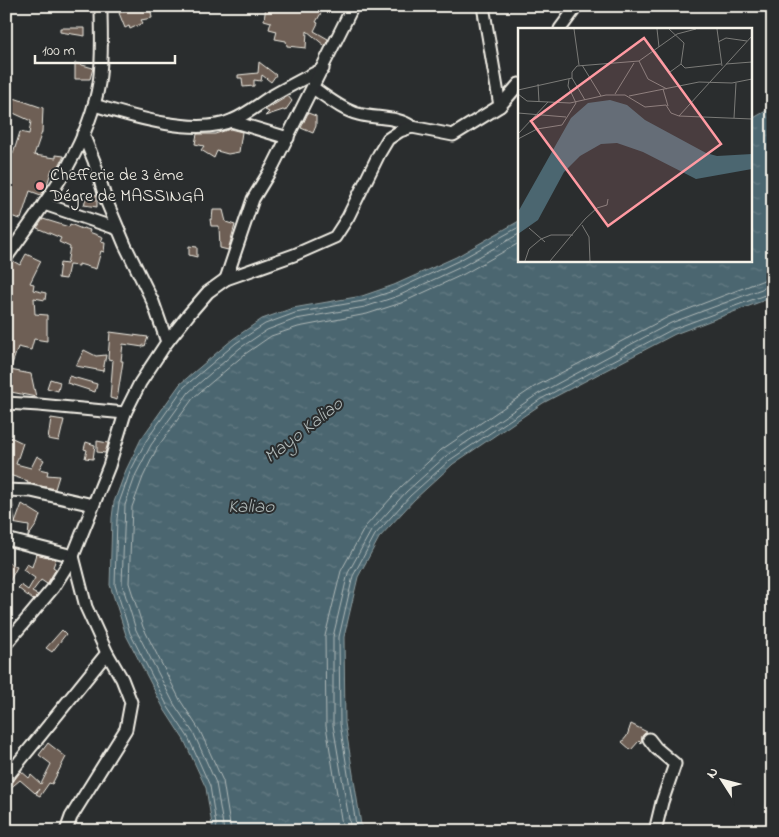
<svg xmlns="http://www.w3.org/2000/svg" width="779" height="837" viewBox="0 0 779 837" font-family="'Indie Flower',sans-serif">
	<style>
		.water { fill: url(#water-ripples); stroke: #8f9ea0 }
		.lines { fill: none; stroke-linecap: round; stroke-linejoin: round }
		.shore { stroke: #b0b9b8; stroke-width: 1 }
		.building { fill: #6e5f54; stroke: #f4f1e8 }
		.street-casing { stroke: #f4f1e8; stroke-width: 15 }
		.street { stroke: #2a2d2e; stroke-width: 11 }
		.poi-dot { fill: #ff9aa2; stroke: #2a2d2e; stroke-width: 2 }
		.labels { text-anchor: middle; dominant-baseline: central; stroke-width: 4; stroke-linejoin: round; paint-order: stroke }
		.poi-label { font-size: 18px; fill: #f4f1e8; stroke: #2a2d2e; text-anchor: start }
		.water-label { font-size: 19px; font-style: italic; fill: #b0b9b8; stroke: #2a2d2e }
		.inset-road { fill: none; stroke: #7b7b78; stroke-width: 1 }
		.view { fill: #ff9aa2; fill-opacity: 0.15; stroke: #ff9aa2; stroke-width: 2.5 }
		.inset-edge { fill: none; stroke: #f4f1e8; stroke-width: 2.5 }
	</style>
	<defs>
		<pattern id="water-ripples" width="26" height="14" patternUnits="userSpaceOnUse" patternTransform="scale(1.25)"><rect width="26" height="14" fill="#4b6670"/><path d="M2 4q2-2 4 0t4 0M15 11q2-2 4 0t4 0" fill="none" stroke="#667c84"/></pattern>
	</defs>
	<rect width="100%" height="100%" fill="#2a2d2e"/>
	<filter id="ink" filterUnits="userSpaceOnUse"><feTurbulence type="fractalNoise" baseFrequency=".02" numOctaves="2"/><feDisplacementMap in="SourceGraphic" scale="10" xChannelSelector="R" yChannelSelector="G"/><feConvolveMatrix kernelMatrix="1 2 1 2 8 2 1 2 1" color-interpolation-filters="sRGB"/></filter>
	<g filter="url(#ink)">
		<path class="water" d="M773 107V297L675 334 543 403 453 464 414 500 379 538 358 577 344 637 345 723 362 831H213L206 788 184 740 164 709 126 635 110 585 112 518 114 502 126 470 141 439 180 384 233 339 262 319 293 308 362 296 394 285 456 257 519 221V260H750V120Z"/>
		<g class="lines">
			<g class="shore">
				<path d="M217 831 210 786 188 737 168 707 130 633 115 585 117 519 119 503 130 472 146 441 184 387 236 343 265 324 295 313 363 301 396 290 458 261 519 227"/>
				<path d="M224 831 216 783 194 734 174 704 136 630 122 584 125 505 136 474 151 445 189 392 240 348 267 330 296 319 365 307 398 296 461 267 519 234"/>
				<path d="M231 831 223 781 200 731 180 700 143 627 129 583 132 507 143 477 157 448 194 397 245 354 271 336 298 327 367 314 401 303 464 274 519 243"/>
				<path d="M343 831 326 726 325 636 341 571 365 527 401 487 441 450 534 387 668 317 764 280 773 279"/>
				<path d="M351 831 333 725V637L348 573 371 531 406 492 446 456 538 394 671 323 767 287 773 286"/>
				<path d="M357 831 340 724 339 637 353 576 375 535 410 496 450 460 541 399 673 329 773 292"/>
			</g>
		</g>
		<g class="building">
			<path d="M134 6H150L152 18 141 20 143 23 130 29 129 26 125 28 119 13Z"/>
			<path d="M266 6H301L305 9 307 6H325L316 22 318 23 314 31 328 39 325 46 307 31 306 48 287 46 286 41 275 39 277 31 269 29 271 22 264 20Z"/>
			<path d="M60 28H85V36L60 32Z"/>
			<path d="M259 62 276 75 271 82 262 75 261 81 254 80V86L243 87 242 78H238V75L258 73Z"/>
			<path d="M75 63 93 68 90 79H75Z"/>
			<path d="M288 96 292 101 285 111 283 110 265 116 269 112 265 110Z"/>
			<path d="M14 98 43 108 42 132 34 155 56 158V155L64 156 57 170 52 169 46 188 41 195 30 191 21 219 6 215V158L8 159 10 153 13 154 20 132 29 134 31 121 9 111Z"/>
			<path d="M308 113 316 116V126L313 133 301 128Z"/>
			<path d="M230 129 242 132 239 152 228 154 217 151 214 158 201 150 204 146 195 144 197 134H215Z"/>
			<path d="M87 194 97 195V207L84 205Z"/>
			<path d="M213 210H223L226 222 235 225 228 250 220 248 219 226H211L210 219H212Z"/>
			<path d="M43 219 69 227 70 224 82 229 83 228 90 230 89 232 103 237 101 242 105 243 104 252 101 251 96 269 79 264V266L69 265 66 279 58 278 60 263 67 264 70 247 59 242 61 238 37 228Z"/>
			<path d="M189 246 197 247V257L189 255Z"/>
			<path d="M26 254 41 261 30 283 34 284 33 290 46 293 45 300 34 298 35 314 47 315V341L34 339 31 350 18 347 10 370 31 374 36 397 6 391V300L11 286 6 284V265L13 261 20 265Z"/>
			<path d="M110 332 148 337 145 346 143 345V347L123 344 121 361H123L117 400 110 398 113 360 108 359Z"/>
			<path d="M84 350 96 356 106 355 103 371 76 366Z"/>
			<path d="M69 376 97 384 95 392 67 383Z"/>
			<path d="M50 379 60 382 58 391 47 388Z"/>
			<path d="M51 418 64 420 59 441 48 439Z"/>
			<path d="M6 435 23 443 16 464 31 468 37 456 44 460 39 469 48 471 47 475 59 476 55 489 27 483 28 481 6 474Z"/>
			<path d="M97 441 108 443 105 453 97 452Z"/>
			<path d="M86 442 95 445 93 459 85 458 87 450 84 449Z"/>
			<path d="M12 499 15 523 22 504 40 515 37 524 28 537 29 526 6 522Z"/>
			<path d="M36 554 56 559 53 567 56 569 47 584 41 580 32 592 38 595 33 600 18 588 21 585 28 590 35 578 23 570 27 564 32 567Z"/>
			<path d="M6 562 17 567 6 588Z"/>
			<path d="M62 630 66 634 52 652 46 648Z"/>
			<path d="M631 724 647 732 642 736 641 743 639 741 631 750 622 742 627 736Z"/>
			<path d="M48 743 66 757 52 784 49 783 40 796 36 794 39 789 35 793 20 780 8 790 6 785 12 783 21 771 29 778 31 775 41 784 51 764 39 755Z"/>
		</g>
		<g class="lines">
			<g class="street-casing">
				<g id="street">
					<path d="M483 6 500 106"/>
					<path d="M560 29 577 6"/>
					<path d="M313 88C327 97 342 110 358 114 376 119 398 116 412 127"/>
					<path d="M94 105C130 116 197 137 233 120 247 114 259 104 272 96 288 87 306 77 323 69"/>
					<path d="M231 121 288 138"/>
					<path d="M83 134 94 161 106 200 125 245 153 302 167 342"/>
					<path d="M44 204 118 229"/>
					<path d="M6 258C44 204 88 149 99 83 103 57 101 32 101 6"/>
					<path d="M226 279 253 199 273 166 353 6"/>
					<path d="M6 403 39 405 125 413"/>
					<path d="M6 490 31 491 93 505"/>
					<path d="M6 539 73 556"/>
					<path d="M6 644 53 588 73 556 109 466 125 413 140 383 167 342 189 314 208 292 226 279 294 255 335 237 348 217 379 154 388 139 400 131 412 127 453 135 500 106 519 84"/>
					<path d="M649 739 656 748 675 764 662 802 655 831"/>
					<path d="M6 778 107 653"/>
					<path d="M66 831 71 817 126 729 131 702 122 679 107 653 86 607 73 556"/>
				</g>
			</g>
			<use href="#street" class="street"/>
		</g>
	</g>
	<circle class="poi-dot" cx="40" cy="186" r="5"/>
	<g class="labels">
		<g class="poi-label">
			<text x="50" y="176">Chefferie de 3 ème<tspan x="50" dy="21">Dégre de MASSINGA</tspan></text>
		</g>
		<g class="water-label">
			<text transform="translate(304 431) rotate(-38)">Mayo Kaliao</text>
			<text x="251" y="507">Kaliao</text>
		</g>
	</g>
	<g transform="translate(518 28)">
		<rect width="234" height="234" fill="#2a2d2e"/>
		<path d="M92 72 109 77 127 92 188 125 199 128 234 126V141L178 151 125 124 99 115 83 116 62 128 46 144 20 192 0 206V184L53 90 70 75Z" fill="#4b6670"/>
		<path class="inset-road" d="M56 1 61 37M139 1 141 19M199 1 204 38M200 14 208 10 229 13M137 23 152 44 163 36 166 15 151 1M121 33 130 51 149 61M163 36 167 40 203 36M208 36 234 34M64 37 83 68M51 51 50 58 58 75M20 56 21 74M145 61 150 78M0 62 54 50M0 66 9 73 52 75 88 67H107L127 79 148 77 153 85 161 88 234 91M97 66 116 35M111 68 181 54 214 55 234 51M67 72 54 50V44L59 38 121 33 159 6 178 1M0 85 48 89M161 88 234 8M216 90 218 55M0 106 30 74M0 111 19 101 44 97 58 75M64 197 71 209 72 233M11 200 27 214M7 233 11 221 23 211 33 207H55M32 233 67 191 79 180 89 177 90 171"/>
		<path class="view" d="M126 10 203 116 90 198 13 93Z"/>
		<rect width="234" height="234" class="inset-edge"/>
	</g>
	<rect width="779" height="837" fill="none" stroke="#2a2d2e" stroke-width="25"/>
	<rect x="12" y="12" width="754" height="812" fill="none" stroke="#f4f1e8" stroke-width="2" filter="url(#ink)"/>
	<g transform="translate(722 780) rotate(306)" stroke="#2a2d2e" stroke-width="4" paint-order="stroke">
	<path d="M0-4L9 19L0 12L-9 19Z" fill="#f4f1e8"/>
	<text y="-8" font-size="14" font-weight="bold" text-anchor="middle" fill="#f4f1e8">N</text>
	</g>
	<path d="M35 55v8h140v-8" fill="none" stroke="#f4f1e8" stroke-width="2.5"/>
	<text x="42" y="55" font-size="15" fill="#f4f1e8" stroke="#2a2d2e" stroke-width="4" paint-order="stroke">100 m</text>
</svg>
